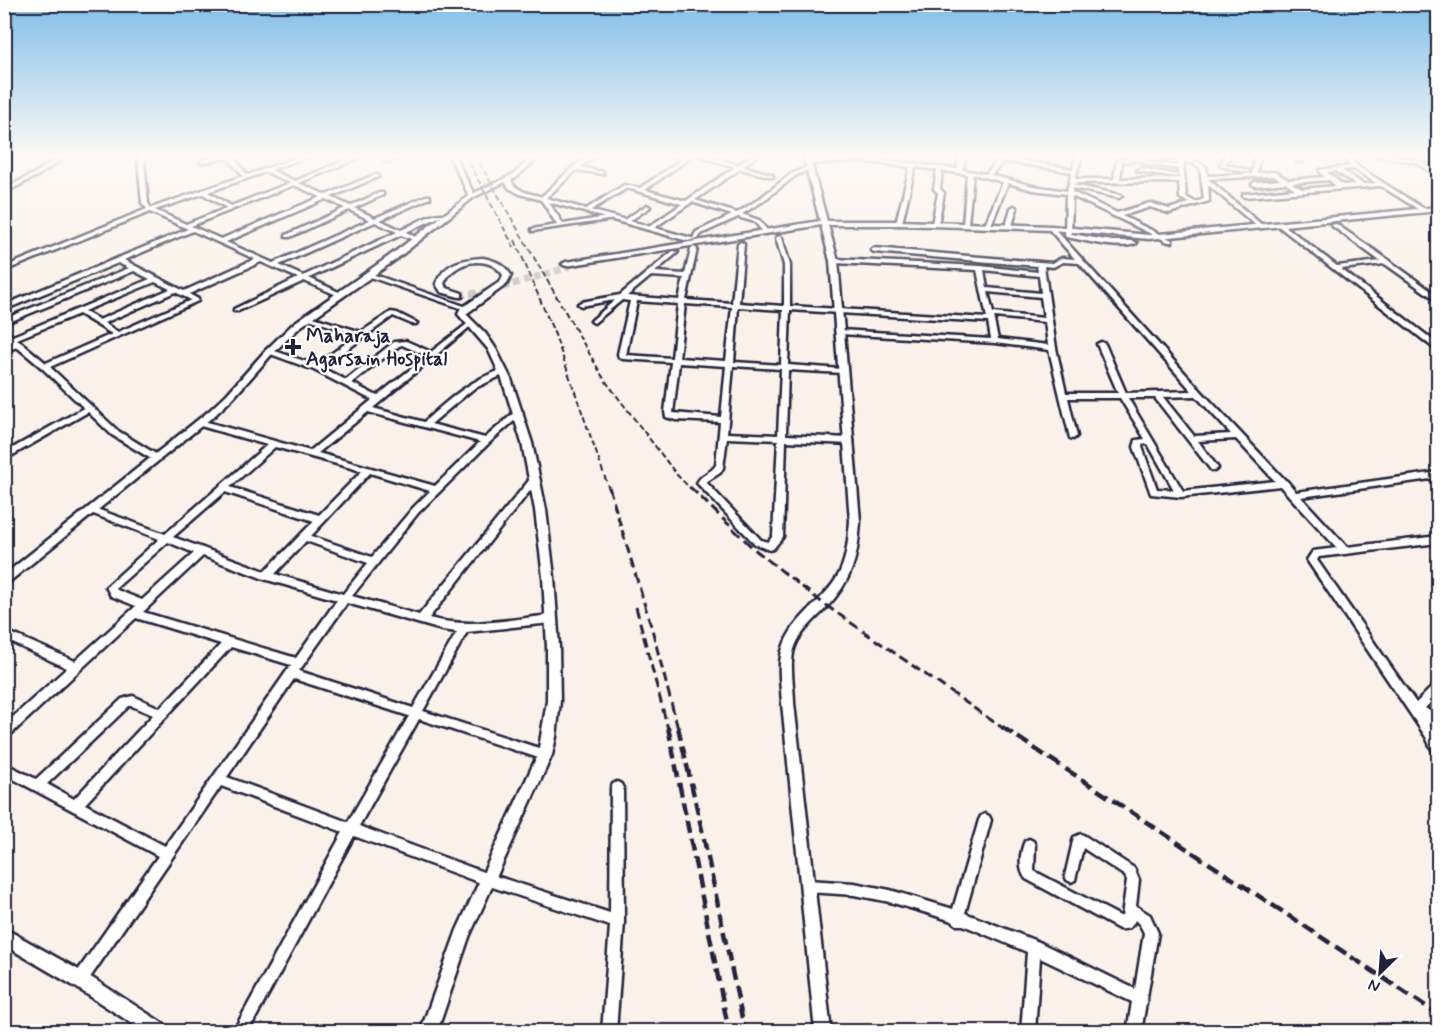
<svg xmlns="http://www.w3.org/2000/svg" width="1443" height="1036" viewBox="0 0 1443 1036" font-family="Mynerve,sans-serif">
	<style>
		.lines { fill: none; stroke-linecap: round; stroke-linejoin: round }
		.tertiary-tunnel { stroke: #cfc8c7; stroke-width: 7; stroke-dasharray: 7 4; stroke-linecap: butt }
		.minor-casing { stroke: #22223b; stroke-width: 5 }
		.tertiary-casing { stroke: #22223b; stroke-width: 5 }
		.primary-casing { stroke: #22223b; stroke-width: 4 }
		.minor { fill: #fff; fill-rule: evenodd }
		.tertiary { fill: #fff; fill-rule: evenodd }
		.primary { fill: #f9deab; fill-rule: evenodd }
		.rail-far2 { stroke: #22223b; stroke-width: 2; stroke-dasharray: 6 3; stroke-linecap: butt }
		.rail-far1 { stroke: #22223b; stroke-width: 3; stroke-dasharray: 10 5; stroke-linecap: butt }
		.rail { stroke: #22223b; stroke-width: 4.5; stroke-dasharray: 13 6; stroke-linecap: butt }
		.poi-dot { fill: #22223b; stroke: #fff; stroke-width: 2 }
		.labels { text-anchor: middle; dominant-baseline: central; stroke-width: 4.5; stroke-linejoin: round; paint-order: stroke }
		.poi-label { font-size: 20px; font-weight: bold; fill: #22223b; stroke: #fff; text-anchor: start }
	</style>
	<rect width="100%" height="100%" fill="#faf2ea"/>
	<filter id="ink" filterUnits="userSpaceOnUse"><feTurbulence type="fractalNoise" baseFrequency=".0167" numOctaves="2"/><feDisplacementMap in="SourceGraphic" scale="12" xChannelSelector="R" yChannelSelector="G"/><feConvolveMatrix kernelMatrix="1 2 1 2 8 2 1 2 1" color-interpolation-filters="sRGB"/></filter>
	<g filter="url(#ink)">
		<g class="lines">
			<path class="tertiary-tunnel" d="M459 295 487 292 569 267"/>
			<g class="minor-casing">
				<g id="minor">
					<path d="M62 155H68L39 175 4 193V189L35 173Z"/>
					<path d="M140 155H146L144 161 148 203 151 208 243 176 228 158 201 163 200 162 203 160 225 155H232L247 175 304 155H312L271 170 295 181 358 155H366L299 183 326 195 374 175H378V177L331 197 350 206 379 193H383V195L354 208 375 218 426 196H430V198L380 220 401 230C415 224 434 210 449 215L437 218 406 232 418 238V240H414L401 235 309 278 343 294V296H339L304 281 238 311H234V309L298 278 261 262 189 294 198 299V301L50 367 118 431 159 456 160 458 159 460H153L112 435 88 412 4 460V453L84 408 42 368 17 347 4 352V347L13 343 4 336V330L13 336 150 279 134 271 4 324V319L129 268 118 263 4 310V305L188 229 150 212 4 271V267L147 209 142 203 138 161ZM266 172 290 183 231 206 208 192ZM294 185 321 197 221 239 191 226ZM203 194 227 208 186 224 155 210ZM326 199 345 208 286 235V237H290L349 210 370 220 273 263 226 242ZM375 222 397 232 303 276 279 265ZM193 231 255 259 184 291 124 260ZM155 282 170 289 99 320 84 311ZM175 292 191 300 118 332 104 323ZM79 314 112 334 46 363 17 339Z"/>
					<path d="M397 155H406L387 162 384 160Z"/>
					<path d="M449 155H454L475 196 474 197 469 196Z"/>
					<path d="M589 155H595L581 167 603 172V174L577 170 546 198 563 224 613 216 616 218 615 219 532 231V229L557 225 542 201 539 199 573 167Z"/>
					<path d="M668 155H676L684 158 688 155H694L645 190 686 201 735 167 697 155H706L738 165 752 155H758L743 166 773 175V177L740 169 695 200 737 213 759 199 791 174 809 166 812 168 795 176 763 201 742 214 759 220 767 230 764 232 762 231 755 222 738 217 701 234 698 239H694L693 238 696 232 732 215 692 202 654 228H650V226L682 204 627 188 588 212 583 211 624 185 640 188 681 160Z"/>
					<path d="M960 155H966L962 170 986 174 998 161 1000 155H1006L1005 158 1073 169 1076 155H1082L1075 179H1114L1117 160C1142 155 1185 150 1206 167L1207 176 1252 174 1255 155H1261L1256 173 1275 172 1288 180 1325 177 1320 172V170L1351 166 1345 160 1346 155H1352L1351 160 1357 166 1426 210 1421 211 1381 186 1245 197 1243 196V194L1295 189 1286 183 1255 186 1252 184 1255 182 1281 180 1274 176 1208 179 1262 225V227H1258L1208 185 1209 201 1169 213 1150 207 1122 216 1172 240V242H1168L1072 196 1071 235 1068 237 1065 235 1066 194 1033 190 1008 183 991 225 986 226 985 225 1003 182 973 174 968 224 963 225 967 174 942 171 940 189 944 193 938 224 935 226 932 224 938 193 934 189 937 170 915 167 902 223 899 225 896 223 910 167 860 161 807 164 804 162 807 160 860 157 957 169ZM1150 159 1177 160 1178 166 1145 161 1142 163 1178 169V175L1140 168 1137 170 1138 171 1176 177 1179 175V178L1120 179 1122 162ZM1004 161 1072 172 1067 191 1033 186 991 175ZM1183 161 1194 164 1200 168 1204 199 1195 202 1186 197ZM1354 169 1376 183 1363 184 1342 170ZM1335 171 1356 184 1343 185 1327 172ZM1329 180 1336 186 1302 189 1292 183ZM1179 182 1180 198 1189 203 1169 209 1150 203 1117 213 1072 192 1073 188 1119 198 1122 196 1121 195 1074 185 1075 183Z"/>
					<path d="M1225 155H1230L1226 164 1249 171V173L1221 166 1220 165Z"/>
					<path d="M1303 155H1309L1301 162H1297V160Z"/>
					<path d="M1373 155H1389L1416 159H1438V162H1421L1438 172V176L1415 162Z"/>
					<path d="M647 205 650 207 649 208 628 222H624V220Z"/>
					<path d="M1014 206 1017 208 1012 226 1007 227 1006 226 1011 208Z"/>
					<path d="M1277 223H1281L1337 266 1380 261 1331 225 1336 224 1390 261 1391 262 1438 296V301L1436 300 1385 264 1341 269 1438 344V349H1435L1277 225Z"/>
					<path d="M1049 227H1053L1201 391 1285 480 1287 481 1296 492 1438 472V478L1301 497 1347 547 1438 536V543L1319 557 1317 560 1416 703 1434 685 1438 683V695L1425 708 1438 716V726L1429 722 1438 739V755L1434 754 1426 737 1307 560 1313 551 1337 548 1280 486 1181 497 1151 494 1134 447 1136 440 1145 439 1120 398H1068L1077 436 1073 439 1070 438 1049 350 995 343 840 334 836 332 840 330 991 339 988 322 790 310 788 365 842 369 846 371 842 373 788 370 786 435 849 438 853 441 849 444 786 441 783 537 773 549 770 550 755 544 697 483C701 474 711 473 716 465L720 422 676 420 666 417 665 412 671 362 623 359 619 357 618 354 630 301 622 300 594 323 591 321 592 320 615 300 581 306 578 304 581 302 620 295 673 251 678 252 655 272 685 274 691 249 694 247 697 249 686 300 732 303 738 244 741 242 744 244 739 303 784 306V265L776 238 779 236 782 238 790 265V306L987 318 977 270 834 263 831 261 834 259 980 266 1038 272 1037 266 874 252 871 250 874 248 1052 263 1062 258 1075 259 1049 229ZM1063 262 1079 263 1192 391 1126 393 1105 344 1101 342 1097 344 1118 393H1066L1056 348 1044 266 1053 267ZM984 270 1039 276 1041 293 987 288ZM651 276 684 278 679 300 627 296ZM988 292 1041 297 1044 318 993 313ZM637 301 678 304 672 358 626 355ZM685 304 732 307 726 361 679 358ZM738 307 783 310 781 365 734 362ZM994 317 1045 322 1048 345 998 339 994 321 995 320ZM679 363 726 366 721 417 673 413ZM733 366 781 369 778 435 727 433ZM1196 396 1231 434 1194 436 1163 397ZM1128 398H1155L1211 470 1214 471 1218 468 1198 441 1236 439 1275 481 1183 491ZM727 438 778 440 773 536 768 542 761 540 706 482 720 473 723 468ZM1143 444H1148L1174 490 1157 489 1142 447Z"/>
					<path d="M369 273 470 308 471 309 468 311 466 310 367 276 366 275Z"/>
					<path d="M391 312 397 313 417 323 416 324H412L393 316 322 368 346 380 394 342 406 341 431 352 471 321 473 322V324L373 408 424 422C447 401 471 379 502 370L506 372 505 374 473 389 431 424 485 438 516 411H522L523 413 489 443 418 513 352 596 419 615 531 478H537L538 480 537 482 429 618C468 629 511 619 551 615L555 616 556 619 555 622 551 623 467 632 423 711 545 750 549 751 551 755 549 759 545 760 419 719 359 826 486 873 610 913 611 788 613 784 617 782 621 784 623 788 624 922 616 1032H602L610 926 486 885 354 836 248 1032H233L343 832 221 786 85 985 80 987 75 985 73 980 75 975 158 856 4 774V763L36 779 122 699 133 696 160 708 221 644 136 618 8 737 4 738V725L67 668 4 639V630L75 661 136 606 111 596 106 587 159 539 88 512 87 510 88 508H94L165 534 267 445 197 425 196 423 197 421 200 420 310 451 372 400 314 370 265 352 266 350H272L316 365 357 335 306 318V316H310L361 332ZM402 345 427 356 377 396 352 383 399 346ZM368 412 480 442 435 486 318 453ZM275 447 362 471 319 515 230 487ZM370 473 430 491 412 509 372 557 311 536ZM225 492 314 521 265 571 173 537ZM306 541 368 563 343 594 275 574ZM168 542 194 553 142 600 117 590 116 588ZM203 556 264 579 337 600 296 658 143 612ZM347 603 442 630 457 632 413 708 299 671ZM231 647 291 665 165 846 85 804ZM294 679 409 716 348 822 227 777ZM129 706H132L153 715 74 799 47 784Z"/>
					<path d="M985 814 989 816 991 820 965 913 1039 942 1135 989 1144 933 1140 925 1135 920C1132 928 1127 930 1119 929L1026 879C1018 870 1020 852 1025 841L1029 839 1033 841 1035 845 1034 871 1120 916H1122L1127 880 1125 876 1083 848 1075 880 1071 882 1067 880 1065 876 1074 837 1081 834 1085 836 1134 868 1139 880 1136 906 1150 915 1158 933 1141 1032H1127L1132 1002 1040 958 1035 1032H1021L1027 952 963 925H957L952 921 927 913 890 902 854 895 808 892 803 891 802 886 803 881 808 880 854 883 890 890 953 909 979 820 981 816Z"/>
					<path d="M1378 1025H1388L1393 1027 1395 1032H1371L1373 1027Z"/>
				</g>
			</g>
			<g class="tertiary-casing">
				<g id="tertiary">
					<path d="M534 155H541L518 176 511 180 514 186 524 192 695 239 688 241 520 194 509 188 505 182 474 197 394 261 300 327 272 354 233 398 215 415 4 586V575L209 411 227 394 266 350 294 323 388 257 470 195 514 174Z"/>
					<path d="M803 155H809L827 221H899L1052 226 1149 235 1438 207V211L1149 239 1052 230 899 225H828L838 261 860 521C858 558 852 581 826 608 816 619 802 630 796 644 788 661 794 684 794 703L831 1032H815L782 703C781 685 777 665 783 648 792 619 821 603 836 579 847 562 848 541 850 521L830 261 821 225 566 266 562 264 566 262 820 221Z"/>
					<path d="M1066 233 1112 241H1133L1137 243C1121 251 1084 240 1066 237Z"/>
					<path d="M483 258C496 261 503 263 511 275L507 284 466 314 485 333 496 349 511 379 532 443 546 510 554 577 559 647 560 701 556 737 552 755 469 937 437 1032H420L457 930 538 754 547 701V647L543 577 535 510 522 443 502 379 488 349 458 314 460 309 501 281 503 275C489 253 452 261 444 284L447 288 462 293V297H459L441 292 436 284C444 263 462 259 483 258Z"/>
					<path d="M4 928 86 974 167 1026 169 1032H145L74 986 4 945Z"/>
				</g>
			</g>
			<g class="primary-casing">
				<path id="primary" d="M1429 155H1438V161Z"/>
			</g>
			<use href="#minor" class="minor"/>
			<use href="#tertiary" class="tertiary"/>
			<use href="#primary" class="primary"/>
			<g class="rail-far2">
				<path d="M465 155 515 249"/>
				<path d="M475 155 604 379 677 475 691 489"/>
				<path d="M515 240 555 335 609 489"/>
			</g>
			<g class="rail-far1">
				<path d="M609 487 652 629 678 729"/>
				<path d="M690 487 754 549 824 604 1004 729"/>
				<path d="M636 607 668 729"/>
			</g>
			<g class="rail">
				<path d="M668 727 729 1032"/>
				<path d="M678 727 702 830 745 1032"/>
				<path d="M1002 727 1438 1014"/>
			</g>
		</g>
	</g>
	<linearGradient id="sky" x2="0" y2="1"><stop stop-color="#81bee8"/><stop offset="0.52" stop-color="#fdf9f6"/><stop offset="1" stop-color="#fdf9f6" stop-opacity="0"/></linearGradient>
	<rect width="1443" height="300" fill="url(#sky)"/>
	<path class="poi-dot" d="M290 338h6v6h6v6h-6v6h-6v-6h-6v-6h6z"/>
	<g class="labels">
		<g class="poi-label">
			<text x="306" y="336">Maharaja<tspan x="306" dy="23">Agarsain Hospital</tspan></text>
		</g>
	</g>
	<rect width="1443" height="1036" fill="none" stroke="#fff" stroke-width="24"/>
	<rect x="12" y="12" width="1419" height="1012" fill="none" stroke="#22223b" stroke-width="2" filter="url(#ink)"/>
	<g transform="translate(1380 973) rotate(205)" stroke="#ffffff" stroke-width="4.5" paint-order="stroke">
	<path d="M0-4.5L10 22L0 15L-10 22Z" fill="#22223b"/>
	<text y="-9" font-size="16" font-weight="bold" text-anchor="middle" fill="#22223b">N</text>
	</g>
</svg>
